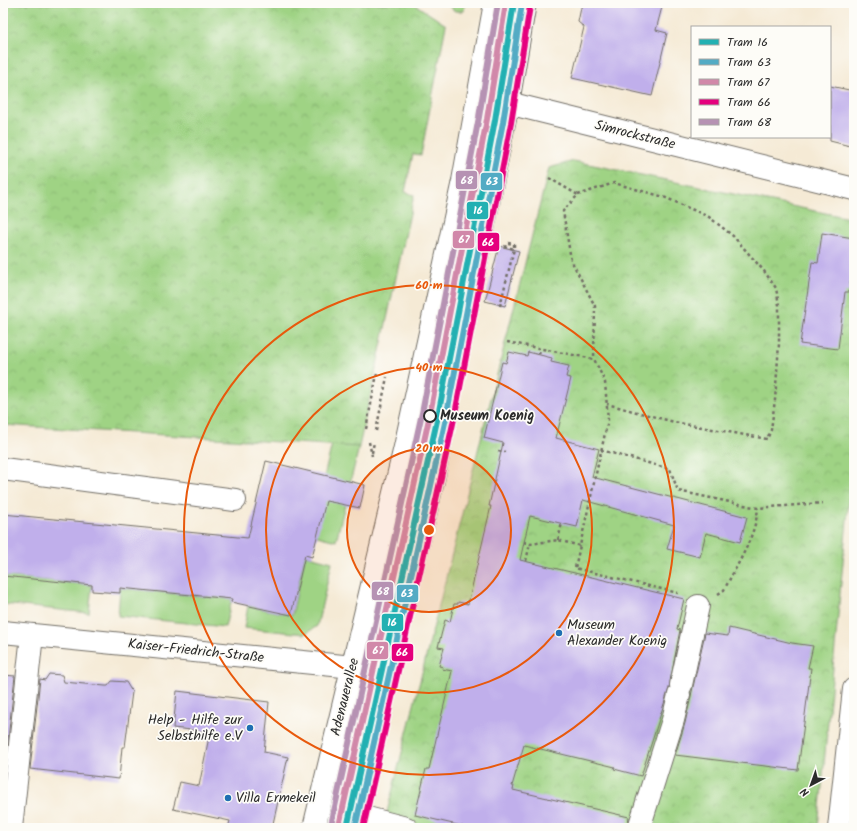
<svg xmlns="http://www.w3.org/2000/svg" width="857" height="831" viewBox="0 0 857 831" font-family="Kalam,sans-serif">
	<style>
		.grass { fill: #9fd384; stroke: #657f58 }
		.park { fill: url(#park-crowns); stroke: #657f58 }
		.building { fill: #c0afeb }
		.lines { fill: none; stroke-linecap: round; stroke-linejoin: round }
		.minor-casing { stroke: #726e66; stroke-width: 24 }
		.major-casing { stroke: #726e66; stroke-width: 24 }
		.path { stroke: #726e66; stroke-width: 2.5; stroke-dasharray: 3 3; stroke-linecap: butt }
		.minor { stroke: #fff; stroke-width: 22 }
		.major { stroke: #fff; stroke-width: 22 }
		.tram-1-casing { stroke: #fdfcf7; stroke-width: 9 }
		.tram-2-casing { stroke: #fdfcf7; stroke-width: 9 }
		.tram-3-casing { stroke: #fdfcf7; stroke-width: 9 }
		.tram-4-casing { stroke: #fdfcf7; stroke-width: 9 }
		.tram-5-casing { stroke: #fdfcf7; stroke-width: 9 }
		.tram-1 { stroke: #22b0b2; stroke-width: 6 }
		.tram-2 { stroke: #53abc4; stroke-width: 6 }
		.tram-3 { stroke: #d188a9; stroke-width: 6 }
		.tram-4 { stroke: #e5007d; stroke-width: 6 }
		.tram-5 { stroke: #b692b3; stroke-width: 6 }
		.ring { fill: none; stroke: #e8590c; stroke-width: 2 }
		.stop-dot { fill: #fdfcf7; stroke: #2b2b2b; stroke-width: 2 }
		.poi-dot { fill: #1f6fb2; stroke: #fdfcf7; stroke-width: 1.5 }
		.labels { text-anchor: middle; dominant-baseline: central; stroke-width: 3.5; stroke-linejoin: round; paint-order: stroke }
		.street-label { font-size: 14px; fill: #2b2b2b; stroke: #fdfcf7 }
		.stop-label { font-size: 14px; font-weight: bold; fill: #2b2b2b; stroke: #fdfcf7; text-anchor: start }
		.poi-label { font-size: 14px; fill: #2b2b2b; stroke: #fdfcf7; text-anchor: start }
		.centre { fill: #e8590c; stroke: #fdfcf7; stroke-width: 2 }
		.ring-label { font-size: 12px; text-anchor: middle; font-weight: bold; fill: #e8590c; stroke: #fdfcf7; stroke-width: 3.5; stroke-linejoin: round; paint-order: stroke }
		.line-badge { stroke: #fdfcf7; stroke-width: 1.5 }
		.badge-label { font-size: 11px; text-anchor: middle; font-weight: bold; fill: #fff }
	</style>
	<defs>
		<pattern id="park-crowns" width="20" height="18" patternUnits="userSpaceOnUse"><rect width="20" height="18" fill="#9fd384"/><path d="M2 6a3 3 0 1 1 6 0M12 15a3 3 0 1 1 6 0" fill="none" stroke="#89b572"/></pattern>
	</defs>
	<rect width="100%" height="100%" fill="#fdfcf7"/>
	<filter id="ink" filterUnits="userSpaceOnUse"><feTurbulence type="fractalNoise" baseFrequency=".025" numOctaves="2"/><feDisplacementMap in="SourceGraphic" scale="8" xChannelSelector="R" yChannelSelector="G"/><feConvolveMatrix kernelMatrix="1 2 1 2 8 2 1 2 1" color-interpolation-filters="sRGB"/></filter>
	<filter id="wash" filterUnits="userSpaceOnUse"><feTurbulence type="fractalNoise" baseFrequency=".012" numOctaves="4" result="noise"/><feDisplacementMap in="SourceGraphic" scale="16" xChannelSelector="R" yChannelSelector="G"/><feGaussianBlur stdDeviation="0.9" result="paint"/><feColorMatrix in="noise" values="0 0 0 0 0 0 0 0 0 0 0 0 0 0 0 0 0 1.4 0 .05"/><feComposite in="paint" operator="in"/></filter>
	<g filter="url(#wash)">
		<rect width="100%" height="100%" fill="#f5ead5"/>
		<g class="grass">
			<path d="M445 3H465L464 11H455Z"/>
			<path d="M332 444 359 447 336 541 310 534Z"/>
			<path d="M305 555 332 562 317 626 305 634 244 628 248 606 292 615Z"/>
			<path d="M3 576 92 585 89 613 3 604Z"/>
			<path d="M120 588 232 599 225 627 118 616Z"/>
		</g>
		<g class="park">
			<path d="M3 3H413L446 25 421 155 413 154 405 192 414 195 359 447 3 425Z"/>
			<path d="M574 161 854 219V445L818 828H383L549 168Z"/>
		</g>
		<g id="blocks">
			<g class="building">
				<path d="M582 3H663L656 30 667 33 652 96 572 78 584 27 578 22Z"/>
				<path d="M830 86 854 91V147L830 141Z"/>
				<path d="M822 233 854 238V253L849 292H845L838 349 800 344 812 262 818 263Z"/>
				<path d="M499 246 519 251 505 306 485 301Z"/>
				<path d="M509 352 527 356 528 352 552 358 551 362 569 366 566 377 571 378 556 438 599 449 592 477 747 517 740 542 706 533 700 557 667 549 674 525 583 500 577 527 530 516 520 560 684 599 677 629 680 630 669 688 641 776 614 769 615 767 524 745 512 786H514L513 790 629 817 627 828H470L415 815 426 769H429L452 671 442 669 443 667 439 666 444 648 438 647 445 620 450 622 454 604H458V602L468 604 491 506H489L503 443 484 438 502 362 506 363Z"/>
				<path d="M266 461 365 485 360 508 326 501 312 557 305 555 291 615 231 602 232 599 120 588V593L92 591V585L3 576V514L248 538Z"/>
				<path d="M729 628 792 643 813 646 808 668H811L798 770 675 755 685 723 705 633 728 636Z"/>
				<path d="M49 674 62 675 64 682 105 686H108L112 681 126 682 132 692 125 747H122L119 779 30 769 40 679 45 680Z"/>
				<path d="M3 675 15 676 5 766H3Z"/>
				<path d="M177 691 269 702 264 752 288 757 272 828H228L230 821 173 809 180 782 199 786 210 732 173 728Z"/>
			</g>
		</g>
	</g>
	<g filter="url(#ink)">
		<use href="#blocks" fill-opacity="0" stroke="#726e66" stroke-width="1"/>
		<g class="lines">
			<g class="minor-casing">
				<g id="minor">
					<path d="M508 103 854 189"/>
					<path d="M3 469 235 500"/>
					<path d="M3 632 353 667 388 674"/>
					<path d="M681 685 698 606"/>
					<path d="M352 814 406 828"/>
					<path d="M11 828 32 635"/>
					<path d="M639 828 673 720 679 695"/>
					<path d="M839 828 854 689"/>
				</g>
			</g>
			<g class="major-casing">
				<g id="major">
					<path d="M314 828 405 447 463 181 495 3"/>
					<path d="M348 828 388 674 433 481 508 103 525 3"/>
				</g>
			</g>
			<g class="path">
				<path d="M549 178 578 195 563 211 571 260 595 306 594 359"/>
				<path d="M578 195 614 183 664 197 709 217 733 236 764 271 776 288 779 305V344L775 400 771 430 767 439 674 422 607 404"/>
				<path d="M508 243 514 244V249"/>
				<path d="M500 306 514 249 504 246"/>
				<path d="M507 342 594 359 605 382 608 420 575 568 678 593"/>
				<path d="M539 354 540 349"/>
				<path d="M366 429 377 374"/>
				<path d="M376 431 387 377"/>
				<path d="M369 442 372 456"/>
				<path d="M601 450 670 469 678 491 758 508 823 503"/>
				<path d="M498 451 505 452"/>
				<path d="M372 453 374 442"/>
				<path d="M558 540 562 523"/>
				<path d="M524 542 530 544 558 540 580 546"/>
				<path d="M526 561 530 544"/>
				<path d="M718 594 724 590C738 563 755 538 758 508"/>
			</g>
			<use href="#minor" class="minor"/>
			<use href="#major" class="major"/>
			<g class="tram-1-casing">
				<path id="tram-1" d="M347 828 438 416 495 120 514 3"/>
			</g>
			<g class="tram-2-casing">
				<path id="tram-2" d="M355 828 446 418 503 122 522 4"/>
			</g>
			<g class="tram-3-casing">
				<path id="tram-3" d="M339 826 430 414 487 119 506 3"/>
			</g>
			<g class="tram-4-casing">
				<path id="tram-4" d="M363 828 454 419 511 123 530 6"/>
			</g>
			<g class="tram-5-casing">
				<path id="tram-5" d="M331 825 422 413 479 117 498 3"/>
			</g>
			<use href="#tram-1" class="tram-1"/>
			<use href="#tram-2" class="tram-2"/>
			<use href="#tram-3" class="tram-3"/>
			<use href="#tram-4" class="tram-4"/>
			<use href="#tram-5" class="tram-5"/>
		</g>
	</g>
	<circle cx="429" cy="530" r="82" fill="#e8590c" fill-opacity=".12"/>
	<g class="ring">
		<circle cx="429" cy="530" r="82"/>
		<circle cx="429" cy="530" r="163"/>
		<circle cx="429" cy="530" r="245"/>
	</g>
	<circle class="stop-dot" cx="430" cy="416" r="6"/>
	<g class="poi-dot">
		<circle cx="559" cy="633" r="4"/>
		<circle cx="250" cy="728" r="4"/>
		<circle cx="228" cy="798" r="4"/>
	</g>
	<g class="labels">
		<g class="street-label">
			<text transform="translate(635 135) rotate(14)">Simrockstraße</text>
			<text transform="translate(196 651) rotate(6)">Kaiser-Friedrich-Straße</text>
			<text transform="translate(345 697) rotate(-76)">Adenauerallee</text>
		</g>
		<g class="stop-label">
			<text x="440" y="416">Museum Koenig</text>
		</g>
		<g class="poi-label">
			<text x="567" y="625">Museum<tspan x="567" dy="16">Alexander Koenig</tspan></text>
			<text x="242" y="720" text-anchor="end">Help - Hilfe zur<tspan x="242" dy="16">Selbsthilfe e.V</tspan></text>
			<text x="236" y="798">Villa Ermekeil</text>
		</g>
	</g>
	<circle cx="429" cy="530" r="6" class="centre"/>
	<g class="ring-label">
		<text x="429" y="289">60 m</text>
		<text x="429" y="371">40 m</text>
		<text x="429" y="452">20 m</text>
	</g>
	<g class="line-badge">
		<rect x="455" y="170" width="23" height="20" rx="4" fill="#b692b3"/>
		<rect x="480" y="172" width="23" height="19" rx="4" fill="#53abc4"/>
		<rect x="466" y="201" width="23" height="19" rx="4" fill="#22b0b2"/>
		<rect x="452" y="230" width="23" height="19" rx="4" fill="#d188a9"/>
		<rect x="477" y="232" width="23" height="20" rx="4" fill="#e5007d"/>
		<rect x="371" y="581" width="23" height="20" rx="4" fill="#b692b3"/>
		<rect x="396" y="584" width="23" height="19" rx="4" fill="#53abc4"/>
		<rect x="381" y="613" width="23" height="19" rx="4" fill="#22b0b2"/>
		<rect x="366" y="641" width="23" height="19" rx="4" fill="#d188a9"/>
		<rect x="391" y="643" width="23" height="19" rx="4" fill="#e5007d"/>
	</g>
	<g class="badge-label">
		<text x="467" y="184">68</text>
		<text x="492" y="185">63</text>
		<text x="478" y="214">16</text>
		<text x="464" y="243">67</text>
		<text x="488" y="246">66</text>
		<text x="383" y="595">68</text>
		<text x="407" y="597">63</text>
		<text x="392" y="626">16</text>
		<text x="378" y="654">67</text>
		<text x="402" y="656">66</text>
	</g>
	<rect width="857" height="831" fill="none" stroke="#fdfcf7" stroke-width="16"/>
	<rect x="691" y="26" width="140" height="112" fill="#fdfcf7" stroke="#a9a8a5"/>
	<rect x="699" y="39" width="20" height="6" fill="#22b0b2" stroke="#a9a8a5"/>
	<text x="727" y="46" font-size="12" fill="#2b2b2b">Tram 16</text>
	<rect x="699" y="59" width="20" height="6" fill="#53abc4" stroke="#a9a8a5"/>
	<text x="727" y="66" font-size="12" fill="#2b2b2b">Tram 63</text>
	<rect x="699" y="79" width="20" height="6" fill="#d188a9" stroke="#a9a8a5"/>
	<text x="727" y="86" font-size="12" fill="#2b2b2b">Tram 67</text>
	<rect x="699" y="99" width="20" height="6" fill="#e5007d" stroke="#a9a8a5"/>
	<text x="727" y="106" font-size="12" fill="#2b2b2b">Tram 66</text>
	<rect x="699" y="119" width="20" height="6" fill="#b692b3" stroke="#a9a8a5"/>
	<text x="727" y="126" font-size="12" fill="#2b2b2b">Tram 68</text>
	<g transform="translate(811 785) rotate(221)" stroke="#fdfcf7" stroke-width="3" paint-order="stroke">
	<path d="M0-3L7 15L0 10L-7 15Z" fill="#2b2b2b"/>
	<text y="-6" font-size="11" font-weight="bold" text-anchor="middle" fill="#2b2b2b">N</text>
	</g>
</svg>
